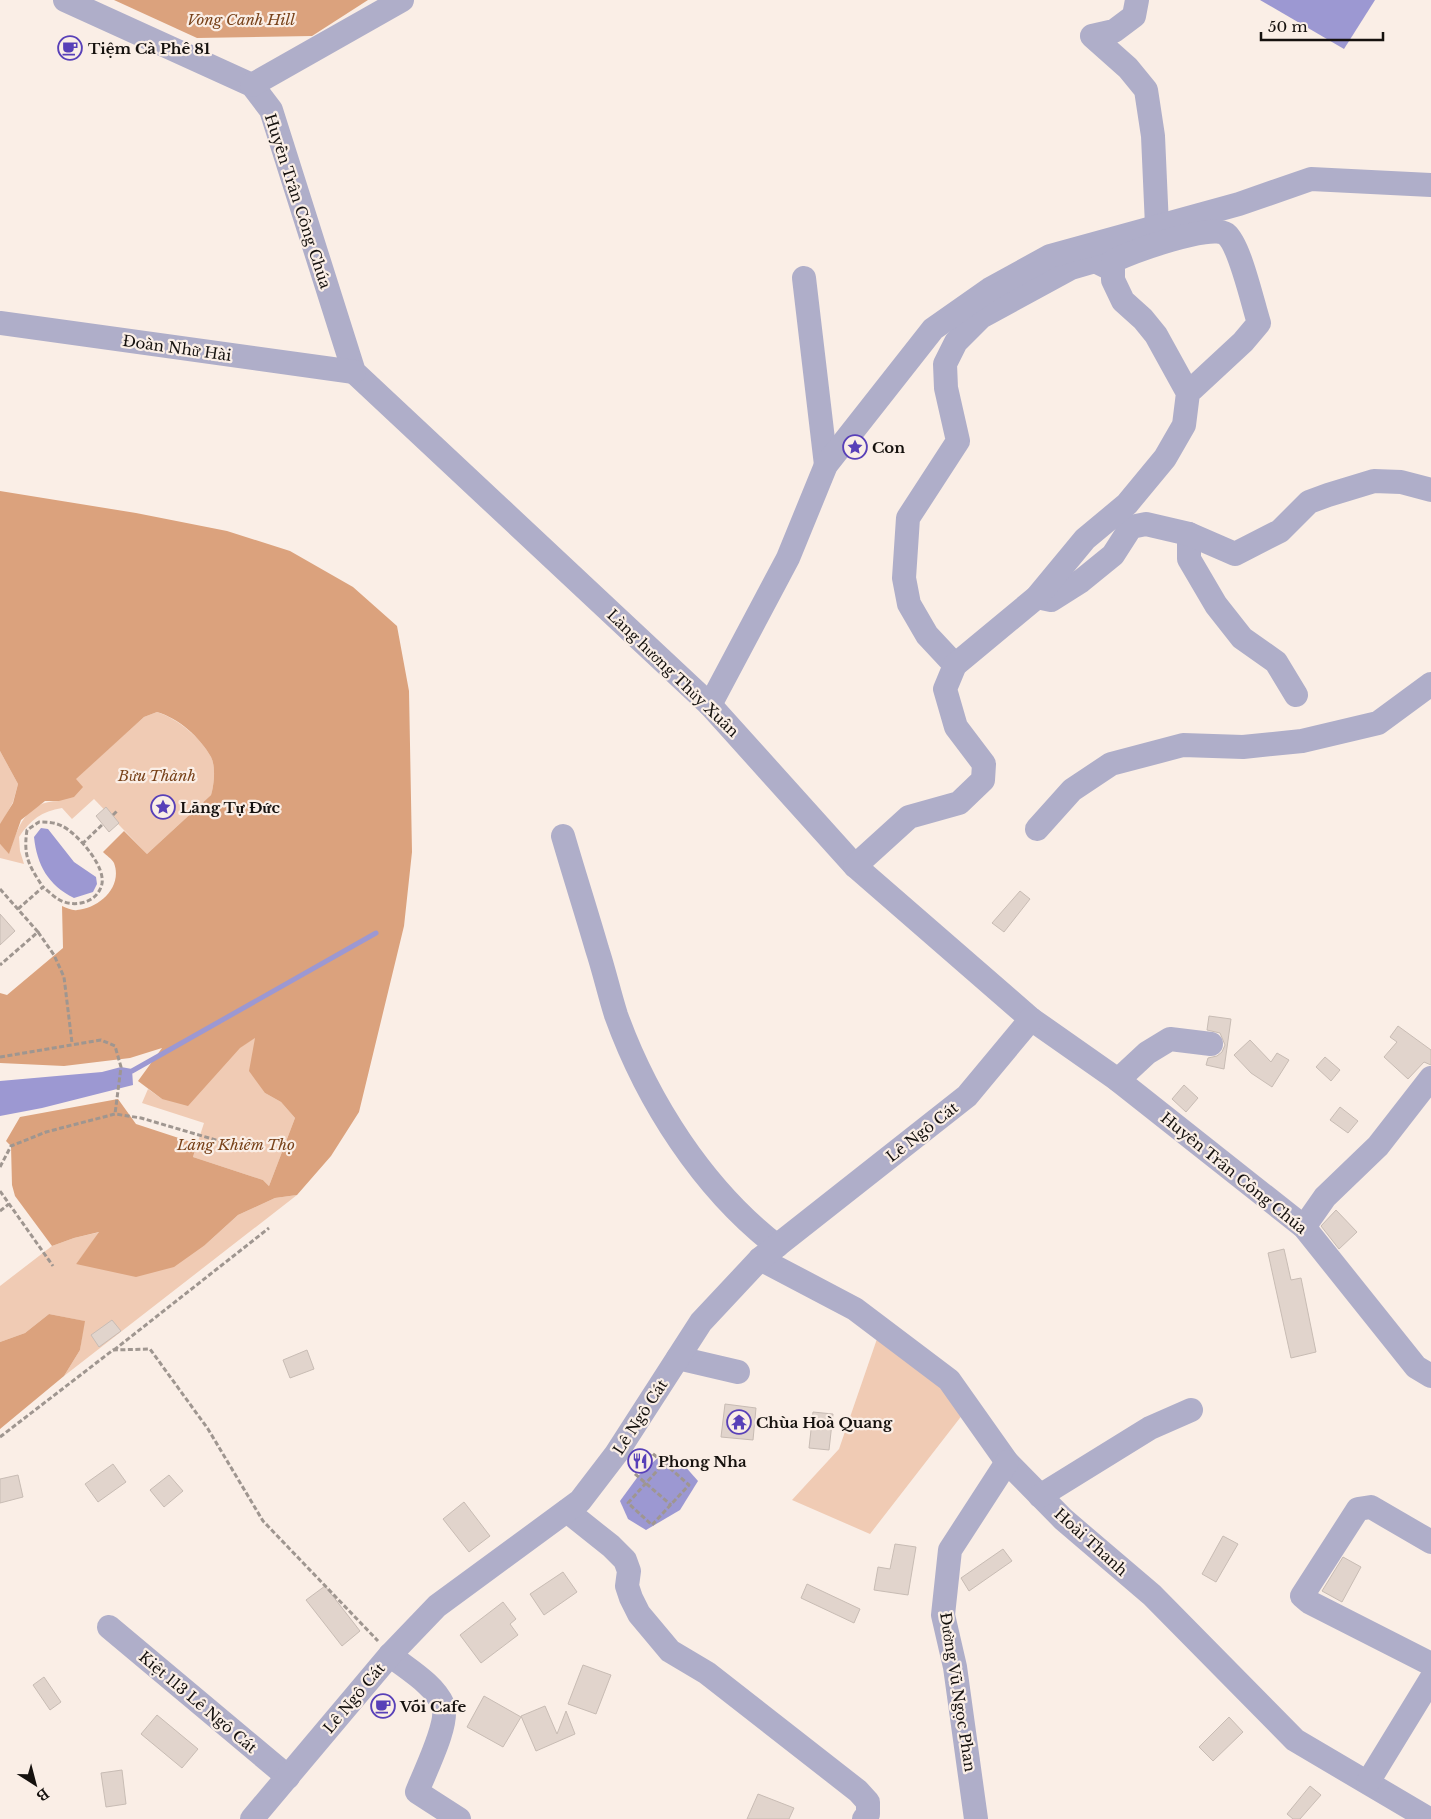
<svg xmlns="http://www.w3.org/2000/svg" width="1431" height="1819" viewBox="0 0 1431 1819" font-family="'Libre Baskerville',serif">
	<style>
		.green { fill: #f0cbb4 }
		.forest { fill: #dba27d }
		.water { fill: #9c98d2 }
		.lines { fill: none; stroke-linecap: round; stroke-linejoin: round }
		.stream { stroke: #9c98d2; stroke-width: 5 }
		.building { fill: #e1d4cc; stroke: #c8bcb4 }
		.path { stroke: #9f9690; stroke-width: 3; stroke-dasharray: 5 2.5; stroke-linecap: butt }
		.minor { stroke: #afaec9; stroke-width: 24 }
		.labels { text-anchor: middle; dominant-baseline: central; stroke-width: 4.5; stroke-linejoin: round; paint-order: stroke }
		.park-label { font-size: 15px; font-style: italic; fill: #79431b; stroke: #faeee6 }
		.poi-label { font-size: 15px; font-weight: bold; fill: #15110e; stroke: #faeee6; text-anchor: start }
		.street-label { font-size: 15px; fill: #15110e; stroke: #faeee6 }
	</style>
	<rect width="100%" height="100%" fill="#faeee6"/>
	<g class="green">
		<path d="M157 712C178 719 200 737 211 757 216 767 214 785 211 795L147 854 94 799 72 819 62 808C42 811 30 820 19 837L20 851 24 864 0 858V844L9 853C18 827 26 801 59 801L75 779 144 717Z"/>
		<path d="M0 751 18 784 13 802 0 826Z"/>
		<path d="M256 1037 265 1093 281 1102 295 1118 269 1186 263 1180 193 1157 204 1123 142 1103 148 1089 162 1099Z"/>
		<path d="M297 1195 64 1376 80 1350 84 1321 49 1314 25 1333 0 1342V1286L52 1246 74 1238 100 1232 76 1264 205 1245 238 1215 275 1198Z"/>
		<path d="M878 1336 936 1375 963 1414 870 1534 792 1500 839 1449Z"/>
	</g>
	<g class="forest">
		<path d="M114 0H368L312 36 197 38Z"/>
		<path d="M0 491 136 513 227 531 290 551 353 587 397 626 409 691 412 852 404 926 359 1112 331 1156 297 1195 275 1198 238 1215 205 1245 174 1267 136 1277 76 1264 99 1232 74 1238 52 1246 15 1196 12 1185 11 1146 6 1141 20 1117 118 1099 136 1124 197 1144 193 1157 263 1180 269 1186 295 1118 281 1102 265 1093 249 1071 255 1038 240 1048 188 1106 162 1099 138 1081 162 1048 130 1058 64 1066 0 1063V993L7 995 63 948 62 906C67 908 73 911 77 910 99 908 123 887 114 863 112 859 106 855 103 852L124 831 147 854 211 795C214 785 216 767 211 757 200 737 178 718 157 712L144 717 76 779 83 787 74 797 59 801H45L21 820 9 854 0 844V824L13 803 18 784 0 751Z"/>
		<path d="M49 1314 85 1321 80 1350 64 1376 0 1429V1342L25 1333Z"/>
	</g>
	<g class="water">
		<path d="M1260 0H1375L1344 49Z"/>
		<path d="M41 828 48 829 74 862 96 877 97 884 93 892 74 898C48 885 37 865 34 837Z"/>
		<path d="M121 1067 132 1069 133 1085 42 1108 0 1116V1081L102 1072Z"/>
		<path d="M662 1454 683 1464 698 1481 680 1510 646 1530 628 1519 620 1501 639 1475Z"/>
	</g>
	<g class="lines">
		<path class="stream" d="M132 1071 376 933"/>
	</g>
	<g class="building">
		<path d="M106 807 119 823 109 832 96 816Z"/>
		<path d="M1020 891 1030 899 1004 932 992 923Z"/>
		<path d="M0 914 15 931 0 945Z"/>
		<path d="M1209 1016 1231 1019 1224 1069 1206 1065 1208 1058 1217 1056 1222 1052 1225 1045 1220 1033 1207 1030Z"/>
		<path d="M1398 1026 1431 1050V1065L1424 1062 1408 1079 1384 1057 1397 1042 1390 1037Z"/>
		<path d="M1250 1040 1271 1062 1277 1053 1289 1060 1272 1087 1251 1073 1234 1055Z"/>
		<path d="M1325 1057 1340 1070 1331 1081 1316 1067Z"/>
		<path d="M1184 1085 1198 1098 1186 1112 1172 1099Z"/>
		<path d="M1340 1107 1358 1121 1348 1133 1330 1120Z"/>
		<path d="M1336 1210 1357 1232 1339 1249 1321 1226Z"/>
		<path d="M1284 1249 1291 1280 1301 1278 1316 1352 1291 1358 1268 1253Z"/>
		<path d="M112 1320 121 1331 99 1347 91 1335Z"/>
		<path d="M307 1350 314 1369 290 1378 283 1360Z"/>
		<path d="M725 1404 756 1408 753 1440 721 1437Z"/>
		<path d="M813 1412 833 1414 829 1450 809 1448Z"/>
		<path d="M113 1464 126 1482 98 1502 85 1484Z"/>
		<path d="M18 1475 23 1497 0 1503V1479Z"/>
		<path d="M169 1475 183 1491 164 1507 150 1490Z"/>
		<path d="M464 1502 490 1536 469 1552 443 1519Z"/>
		<path d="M1223 1536 1238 1544 1216 1582 1202 1574Z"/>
		<path d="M895 1544 916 1547 908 1595 874 1590 878 1567 890 1569Z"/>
		<path d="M1003 1549 1012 1561 969 1591 961 1578Z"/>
		<path d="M1343 1557 1361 1567 1342 1602 1322 1591Z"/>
		<path d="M563 1572 577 1592 544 1615 530 1594Z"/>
		<path d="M807 1584 860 1609 854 1623 801 1598Z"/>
		<path d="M325 1586 360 1631 342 1646 306 1600Z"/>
		<path d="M503 1602 516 1619 510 1624 518 1635 481 1663 460 1635Z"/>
		<path d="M583 1665 611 1675 596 1714 568 1704Z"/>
		<path d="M44 1677 61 1702 50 1710 33 1685Z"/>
		<path d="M484 1696 521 1717 503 1747 467 1727Z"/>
		<path d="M545 1706 557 1734 566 1711 575 1734 536 1751 521 1716Z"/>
		<path d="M157 1715 198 1749 182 1768 141 1734Z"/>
		<path d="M1229 1717 1243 1732 1213 1761 1199 1747Z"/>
		<path d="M122 1770 126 1804 106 1807 101 1773Z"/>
		<path d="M1310 1786 1321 1795 1300 1819H1293L1287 1814Z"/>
		<path d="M758 1794 794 1808 789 1819H747Z"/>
	</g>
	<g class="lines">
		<g class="path">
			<path d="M113 815 117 811"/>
			<path d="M82 844 103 824"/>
			<path d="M0 889 38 932 0 965"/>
			<path d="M18 909 43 887C48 891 53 896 58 899 72 908 95 904 101 887 109 869 77 833 62 826 54 822 47 822 39 822L27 830C23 856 29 866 43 887"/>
			<path d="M38 932 54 955 64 977 72 1043"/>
			<path d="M0 1057 101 1040 115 1046 121 1067 115 1114"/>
			<path d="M0 1167 11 1146 46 1132 115 1114 141 1118 233 1145"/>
			<path d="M0 1191 53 1266"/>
			<path d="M0 1211 9 1204"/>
			<path d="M114 1350 269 1228"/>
			<path d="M0 1437 113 1350 150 1349 208 1429 263 1521 378 1641"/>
			<path d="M664 1463 689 1485 652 1525 628 1503Z"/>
			<path d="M631 1465 638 1469 634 1473 671 1505"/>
			<path d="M638 1469 652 1453 664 1463"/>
		</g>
		<g class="minor">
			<path d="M65 0 252 85 271 110 354 372 710 705 855 866 1031 1019 1118 1080 1304 1227 1416 1367 1431 1376"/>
			<path d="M1137 0 1134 16 1114 31 1092 36 1128 68 1146 90 1153 136 1157 226"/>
			<path d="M252 85 402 0"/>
			<path d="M804 278 826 465"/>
			<path d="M0 323 354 372"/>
			<path d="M1189 534V559L1216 605 1242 638 1276 662 1296 695"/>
			<path d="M1037 597 1051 600 1081 581 1113 555 1131 527 1146 524 1189 534 1235 554 1280 531 1309 502 1328 495 1374 481 1401 482 1431 490"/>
			<path d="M955 665 927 635 909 604 904 578 908 518 958 441 946 388 945 364 956 342 981 317 1071 268 1095 261 1113 270"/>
			<path d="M710 705 788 558 826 465 933 329 990 289 1050 256 1239 204 1311 179 1431 185"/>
			<path d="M1037 829 1072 790 1111 764 1183 745 1243 747 1302 741 1378 723 1431 684"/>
			<path d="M563 836C574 874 586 911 597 949 604 970 609 993 616 1015 647 1101 703 1189 777 1246"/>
			<path d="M855 866 909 817 959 803 983 780 984 764 956 727 945 689 955 665 1037 597 1085 539 1127 504 1165 458 1184 425 1188 393 1156 335 1143 319 1123 301 1113 280V261C1132 252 1210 223 1226 234 1240 245 1253 305 1259 323L1243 342 1188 393"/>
			<path d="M1118 1080 1147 1053 1170 1039 1211 1044"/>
			<path d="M1304 1227 1325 1197 1378 1146 1431 1078"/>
			<path d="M760 1259 855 1309 949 1380 1007 1462 1063 1519 1152 1595 1295 1740 1429 1819"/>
			<path d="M678 1358 738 1372"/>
			<path d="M1040 1496 1150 1428 1191 1410"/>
			<path d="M567 1511 611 1546 625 1560 629 1571 627 1586 631 1598 639 1614 670 1651 707 1673 858 1791 868 1802V1814L864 1819"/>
			<path d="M1431 1542 1371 1507 1358 1509 1302 1596 1309 1602 1431 1664"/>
			<path d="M109 1627 288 1777"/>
			<path d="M390 1655C407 1669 434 1684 443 1705 450 1723 424 1773 417 1792L459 1819"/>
			<path d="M1368 1782 1431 1679"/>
			<path d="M252 1819 390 1655 437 1606 580 1501 616 1454 701 1322 760 1259 967 1096 1031 1019"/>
			<path d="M976 1819 955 1667 943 1615 950 1550 1007 1462"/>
		</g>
	</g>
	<defs>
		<g id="cafe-ring" transform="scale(1.25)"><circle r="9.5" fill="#faeee6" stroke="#5840b8" stroke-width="1.5"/><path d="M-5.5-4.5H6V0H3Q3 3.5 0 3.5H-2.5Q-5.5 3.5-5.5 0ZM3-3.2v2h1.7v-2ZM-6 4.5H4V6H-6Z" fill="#5840b8"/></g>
		<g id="sight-ring" transform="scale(1.25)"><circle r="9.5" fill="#faeee6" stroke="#5840b8" stroke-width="1.5"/><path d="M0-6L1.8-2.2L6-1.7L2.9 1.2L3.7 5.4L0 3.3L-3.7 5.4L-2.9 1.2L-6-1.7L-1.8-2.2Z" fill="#5840b8"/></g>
		<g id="temple-ring" transform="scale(1.25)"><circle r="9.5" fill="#faeee6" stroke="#5840b8" stroke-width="1.5"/><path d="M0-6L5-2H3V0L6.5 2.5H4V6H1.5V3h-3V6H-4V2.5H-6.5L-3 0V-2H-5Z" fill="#5840b8"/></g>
		<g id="restaurant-ring" transform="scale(1.25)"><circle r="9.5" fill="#faeee6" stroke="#5840b8" stroke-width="1.5"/><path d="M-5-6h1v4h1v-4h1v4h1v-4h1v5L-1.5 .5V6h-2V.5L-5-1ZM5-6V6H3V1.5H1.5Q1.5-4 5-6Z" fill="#5840b8"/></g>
	</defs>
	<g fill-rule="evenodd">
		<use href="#cafe-ring" x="70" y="48"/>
		<use href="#sight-ring" x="855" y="447"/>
		<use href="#sight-ring" x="163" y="807"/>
		<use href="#temple-ring" x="739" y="1422"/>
		<use href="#restaurant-ring" x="640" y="1461"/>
		<use href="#cafe-ring" x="383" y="1706"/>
	</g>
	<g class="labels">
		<g class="park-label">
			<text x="241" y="19">Vong Canh Hill</text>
			<text x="157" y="775">Bửu Thành</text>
			<text x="236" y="1144">Lăng Khiêm Thọ</text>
		</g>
		<g class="poi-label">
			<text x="88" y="48">Tiệm Cà Phê 81</text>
			<text x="872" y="447">Con</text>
			<text x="180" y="807">Lăng Tự Đức</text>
			<text x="756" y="1422">Chùa Hoà Quang</text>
			<text x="658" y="1461">Phong Nha</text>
			<text x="400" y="1706">Vối Cafe</text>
		</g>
		<g class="street-label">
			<text transform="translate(298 201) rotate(72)">Huyền Trân Công Chúa</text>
			<text transform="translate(177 348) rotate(8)">Đoàn Nhữ Hài</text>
			<text transform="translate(673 673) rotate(44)">Làng hương Thủy Xuân</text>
			<text transform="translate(922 1132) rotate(-38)">Lê Ngô Cát</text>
			<text transform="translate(1234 1173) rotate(39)">Huyền Trân Công Chúa</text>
			<text transform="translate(640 1417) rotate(-57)">Lê Ngô Cát</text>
			<text transform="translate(1091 1542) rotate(42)">Hoài Thanh</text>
			<text transform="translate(958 1692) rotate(81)">Đường Vũ Ngọc Phan</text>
			<text transform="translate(354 1698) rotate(-50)">Lê Ngô Cát</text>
			<text transform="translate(198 1702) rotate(40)">Kiệt 113 Lê Ngô Cát</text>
		</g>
	</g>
	<g transform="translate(35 1784) rotate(144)" stroke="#faeee6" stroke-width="4" paint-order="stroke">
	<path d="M0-4L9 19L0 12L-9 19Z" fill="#15110e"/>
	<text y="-8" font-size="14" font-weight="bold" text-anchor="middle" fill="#15110e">B</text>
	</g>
	<path d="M1261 32v8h122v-8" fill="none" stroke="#15110e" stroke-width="2.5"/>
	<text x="1268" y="32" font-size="15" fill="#15110e" stroke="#faeee6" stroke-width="4" paint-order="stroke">50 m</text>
</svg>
